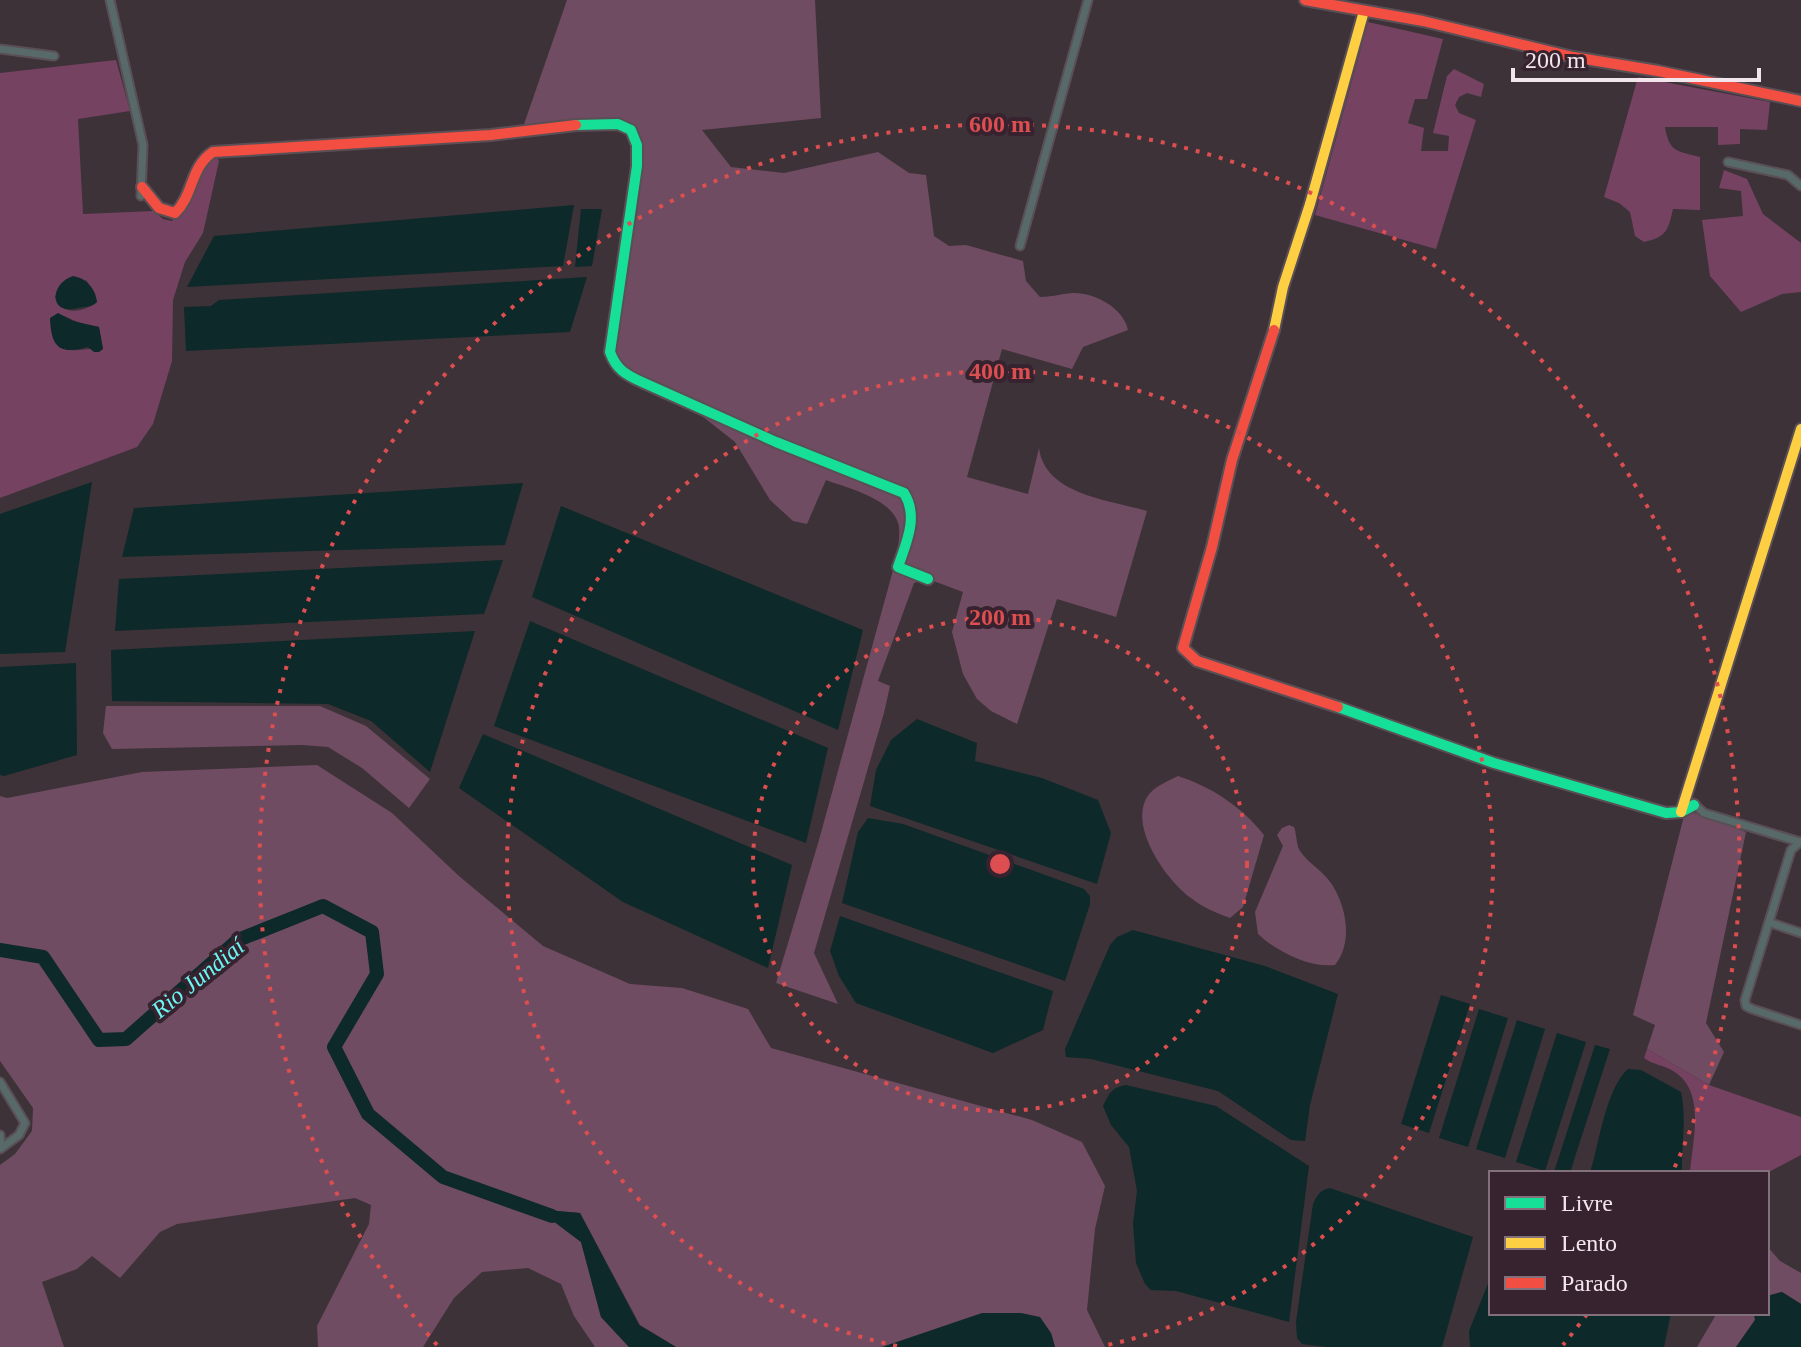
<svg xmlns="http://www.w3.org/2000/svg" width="1801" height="1347" viewBox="0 0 1801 1347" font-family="Georgia,serif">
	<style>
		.green { fill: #704c62 }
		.forest { fill: #754262; fill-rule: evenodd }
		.water { fill: #0d2929 }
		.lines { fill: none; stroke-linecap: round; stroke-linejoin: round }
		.river { stroke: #0d2929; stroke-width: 14 }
		.street-casing { stroke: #594f55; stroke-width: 11 }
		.fast-casing { stroke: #594f55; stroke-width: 14 }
		.slow-casing { stroke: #594f55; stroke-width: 14 }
		.jam-casing { stroke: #594f55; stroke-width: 14 }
		.street { stroke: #586969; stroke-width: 7 }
		.fast { stroke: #16e098; stroke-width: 10 }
		.slow { stroke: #ffcf43; stroke-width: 10 }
		.jam { stroke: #f24e42; stroke-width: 10 }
		.ring { fill: none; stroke: #dc4e4f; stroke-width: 4; stroke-dasharray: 4 8 }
		.labels { text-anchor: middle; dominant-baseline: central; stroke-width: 8; stroke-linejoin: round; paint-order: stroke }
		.water-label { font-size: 24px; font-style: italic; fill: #6bf6f3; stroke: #37232f }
		.centre { fill: #dc4e4f; stroke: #37232f; stroke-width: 4 }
		.ring-label { font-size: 24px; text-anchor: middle; font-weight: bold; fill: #dc4e4f; stroke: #37232f; stroke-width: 8; stroke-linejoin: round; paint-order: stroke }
	</style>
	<rect width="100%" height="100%" fill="#3d3238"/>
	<g class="green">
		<path d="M567 0H815L821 118 702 130 731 167 784 173 878 152 909 173 926 175 934 236 949 246 966 245 1023 261 1026 281 1040 297C1051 297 1061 294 1072 293 1094 292 1124 308 1128 330L1083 347 1072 369 1002 349 967 477 1028 494 1039 448C1045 495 1110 500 1147 511L1116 617 1057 599 1017 724 991 711 977 699 963 674 952 632 963 592 928 579 914 583 878 681 890 686 884 713 814 953 838 1004 776 983 819 840 898 552C898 544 900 535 899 527 895 499 847 488 826 480L807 524 793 521 770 500 735 442 683 401 625 374 610 352 637 166 631 124 621 119 523 127Z"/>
		<path d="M106 706H320L366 726 430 779 409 808 362 768 328 747 302 745 112 749 103 733Z"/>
		<path d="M317 765 392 813 459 876 543 946 630 984 682 988 748 1009 771 1048 1032 1120 1082 1142 1105 1186 1095 1229 1087 1310 1105 1347H1055L1051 1333 882 1347H676L640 1325 580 1213 539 1210 581 1242 601 1317 629 1347H595L574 1316 561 1284 528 1268 482 1272 454 1298 423 1347H318L317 1326 369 1224 371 1205 355 1198 177 1224 160 1232 120 1278 92 1256 77 1269 42 1282 64 1347H0V1165L15 1154 32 1131 33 1108 0 1061V796L7 798 142 772Z"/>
		<path d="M1178 776C1212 787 1242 807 1264 835L1243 907 1230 918C1216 913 1202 907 1191 898 1166 880 1129 827 1147 797 1153 787 1168 781 1178 776Z"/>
		<path d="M1695 813 1746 832 1706 1023 1724 1052 1709 1085 1647 1049 1655 1025 1633 1015 1684 816Z"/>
		<path d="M1289 825 1294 827C1297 835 1296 845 1300 851 1308 863 1323 871 1331 883 1347 907 1353 943 1335 965 1309 968 1276 951 1258 934L1255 912 1283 846 1277 835 1282 828Z"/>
		<path d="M1767 1246 1780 1261 1801 1273V1304L1782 1292 1767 1296Z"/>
		<path d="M1717 1313H1754L1755 1320 1736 1347H1697Z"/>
	</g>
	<g class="forest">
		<path d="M1368 22 1443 39 1427 99H1415L1408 123 1424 128 1421 151H1448L1449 136 1433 133 1447 76 1454 69 1484 84 1481 97 1467 93 1459 97 1455 105 1459 113 1476 120 1436 249 1315 215Z"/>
		<path d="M116 60 130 111 78 119 83 214 154 211 163 219 172 221C199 202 189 172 216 156L219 161 203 233 185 262 173 300 172 361 153 424 137 447 0 498V73ZM86 280 95 293 97 302C84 313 59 316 55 296ZM64 316 82 324 99 327 103 349C86 347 74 354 59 347Z"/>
		<path d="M1638 77 1770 102 1767 130 1740 129V144L1718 145V127H1665C1669 152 1677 151 1700 157V210L1673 209C1668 230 1667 237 1644 242L1635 236 1630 212 1619 203 1604 197Z"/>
		<path d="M1724 170 1747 179 1763 214 1801 243V292L1782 294 1741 312 1710 276 1702 220 1743 216 1741 191 1719 188Z"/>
		<path d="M1647 1049 1709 1085 1801 1117V1155L1767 1173H1690C1692 1141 1707 1091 1673 1071 1664 1065 1653 1065 1644 1058Z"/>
	</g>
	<g class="water">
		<path d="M574 205 563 266 187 287 214 236Z"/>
		<path d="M581 209H602L592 266 575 267Z"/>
		<path d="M73 276C87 278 95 289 97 302 90 308 87 306 78 308 48 316 50 283 73 276Z"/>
		<path d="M587 277 570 332 186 351 184 307 211 306 219 300Z"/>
		<path d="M58 313 73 321 99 327 103 349 99 352H94L88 347C60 355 51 348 50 318Z"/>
		<path d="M92 482 65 652 0 654V514Z"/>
		<path d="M523 483 505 545 122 557 134 508Z"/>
		<path d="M561 506 863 630 838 730 532 597Z"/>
		<path d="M503 560 484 614 115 631 119 579Z"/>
		<path d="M530 621 828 748 806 843 494 726Z"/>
		<path d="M475 631 430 772 371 721 328 704 112 701 111 650Z"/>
		<path d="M76 663 77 755 4 776 0 775V667Z"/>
		<path d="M917 719 977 743 975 761 1042 778 1098 800 1111 833 1097 884 870 806 876 770 891 740Z"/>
		<path d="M483 734 792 865 768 968 623 902 459 788Z"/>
		<path d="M868 818 903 824 1084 889 1090 896V904L1065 981 842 903 858 832Z"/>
		<path d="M840 916 1053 991 1043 1030 993 1053 856 1003 839 976 830 951Z"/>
		<path d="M1133 930 1265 966 1338 994 1310 1105 1305 1141 1291 1140 1218 1091 1091 1059 1066 1057 1065 1049 1110 945 1117 937Z"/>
		<path d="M1441 995 1470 1004 1429 1133 1401 1124Z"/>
		<path d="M1479 1009 1508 1018 1468 1147 1439 1138Z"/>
		<path d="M1517 1020 1545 1029 1505 1158 1476 1149Z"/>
		<path d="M1557 1033 1586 1042 1545 1171 1516 1162Z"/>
		<path d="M1595 1045 1610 1049 1574 1160 1571 1170 1563 1173 1554 1172Z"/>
		<path d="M1628 1069 1641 1070 1681 1092C1687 1119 1681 1146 1682 1173H1590C1599 1144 1606 1088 1628 1069Z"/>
		<path d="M1126 1085 1216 1106 1309 1166 1289 1322 1176 1291 1151 1290 1145 1284 1136 1263 1133 1224 1137 1191 1129 1147 1111 1125 1103 1106C1109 1094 1112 1087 1126 1085Z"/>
		<path d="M1330 1188 1473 1237 1442 1347H1326L1302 1344 1297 1338 1296 1322 1313 1204C1317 1195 1320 1190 1330 1188Z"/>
		<path d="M537 1209 580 1213 639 1325 676 1347H629L601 1317 581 1242Z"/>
		<path d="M1491 1276V1313H1671L1664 1347H1470L1469 1331Z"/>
		<path d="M1782 1292 1801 1304V1347H1736L1755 1320 1754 1313H1767V1296Z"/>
		<path d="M982 1313H1021L1040 1317 1051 1333 1055 1347H882Z"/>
	</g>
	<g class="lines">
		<path class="river" d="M0 950 43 957 99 1040 126 1039 238 940 323 906 372 932 377 974 334 1047 368 1114 443 1177 552 1216"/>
		<g class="street-casing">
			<g id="street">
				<path d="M110 0 143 145 141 196"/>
				<path d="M0 49 54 56"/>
				<path d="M1728 162 1788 175 1801 186"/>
				<path d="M1020 246 1088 0"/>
				<path d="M1693 803 1704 813 1800 842"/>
				<path d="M1800 842 1791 850 1745 1000 1746 1006 1752 1009 1801 1025"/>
				<path d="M1771 923 1801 933"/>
				<path d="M0 1082 25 1123 19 1135 0 1149"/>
				<path d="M0 1135 1 1148"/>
			</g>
		</g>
		<g class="fast-casing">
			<g id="fast">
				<path d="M576 125 618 124 631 130 637 145V166L610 352C616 369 626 375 642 382L776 442 904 493C919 517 906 543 898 567L928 579"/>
				<path d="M1338 707 1494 763 1666 813 1681 812 1694 805"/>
			</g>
		</g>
		<g class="slow-casing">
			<g id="slow">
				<path d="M1274 330 1283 287 1310 204 1364 11"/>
				<path d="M1681 812 1801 429"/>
			</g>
		</g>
		<g class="jam-casing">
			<g id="jam">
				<path d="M1305 0 1423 21 1573 57 1658 71 1801 101"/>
				<path d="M142 187 159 208 175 213C194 195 190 167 213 152L491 135 576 125"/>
				<path d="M1274 330 1232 460 1212 547 1183 648 1197 661 1338 707"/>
			</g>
		</g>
		<use href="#street" class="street"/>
		<use href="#fast" class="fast"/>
		<use href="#slow" class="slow"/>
		<use href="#jam" class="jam"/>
	</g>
	<g class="ring">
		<circle cx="1000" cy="864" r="247"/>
		<path d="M897 1346A493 493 0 1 1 1103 1346"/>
		<path d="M1587 1314A740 740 0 0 1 1563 1345M437 1345A740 740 0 1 1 1673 1171"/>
	</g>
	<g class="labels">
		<g class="water-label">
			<text transform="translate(198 978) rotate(-39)">Rio Jundiaí</text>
		</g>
	</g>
	<circle cx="1000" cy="864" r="12" class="centre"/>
	<g class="ring-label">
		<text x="1000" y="132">600 m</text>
		<text x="1000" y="379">400 m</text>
		<text x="1000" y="625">200 m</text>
	</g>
	<rect x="1489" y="1171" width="280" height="144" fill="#37232f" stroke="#82717b" stroke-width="2"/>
	<rect x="1505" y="1197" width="40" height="12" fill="#16e098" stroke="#82717b" stroke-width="2"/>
	<text x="1561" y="1211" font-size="24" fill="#f2e5ec">Livre</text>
	<rect x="1505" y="1237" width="40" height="12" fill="#ffcf43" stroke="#82717b" stroke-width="2"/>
	<text x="1561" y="1251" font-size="24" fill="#f2e5ec">Lento</text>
	<rect x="1505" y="1277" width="40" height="12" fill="#f24e42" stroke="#82717b" stroke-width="2"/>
	<text x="1561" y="1291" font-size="24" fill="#f2e5ec">Parado</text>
	<path d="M1513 68v12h246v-12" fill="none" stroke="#f2e5ec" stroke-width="4"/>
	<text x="1525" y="68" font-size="24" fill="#f2e5ec" stroke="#37232f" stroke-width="6" paint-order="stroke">200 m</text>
</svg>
